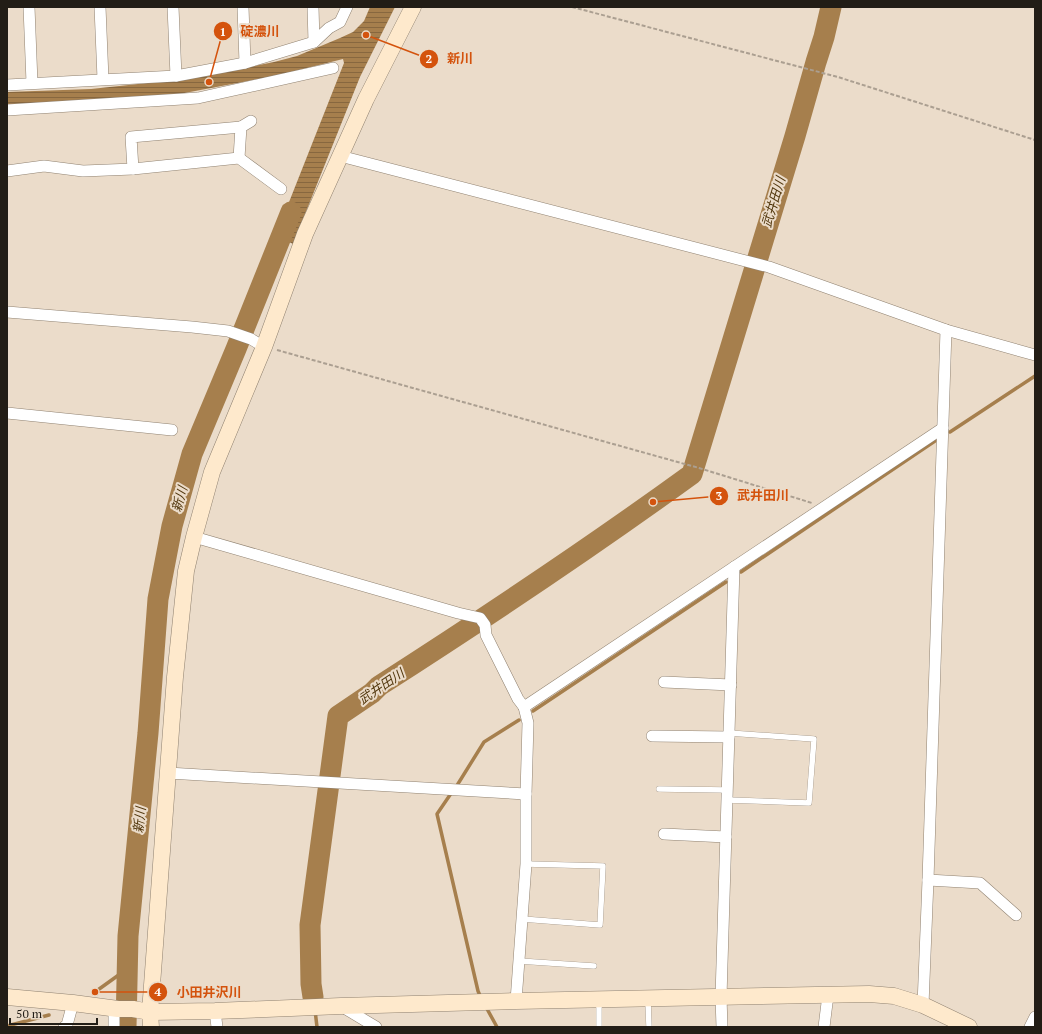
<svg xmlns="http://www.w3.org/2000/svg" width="1042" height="1034" viewBox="0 0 1042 1034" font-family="'PT Serif','Noto Sans JP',serif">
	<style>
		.water { fill: url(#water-rules) }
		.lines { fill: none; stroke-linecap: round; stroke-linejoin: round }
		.stream { stroke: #a67f4d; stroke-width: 3.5 }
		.river { stroke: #a67f4d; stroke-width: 21 }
		.lane-casing { stroke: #908271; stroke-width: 6 }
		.street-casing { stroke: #908271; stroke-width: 12 }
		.secondary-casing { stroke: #908271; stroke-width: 17 }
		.path { stroke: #ab9f91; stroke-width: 2; stroke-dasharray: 4 2; stroke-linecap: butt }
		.lane { stroke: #fff; stroke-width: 5.5 }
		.street { stroke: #fff; stroke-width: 11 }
		.secondary { stroke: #fee9cc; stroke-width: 16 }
		.labels { text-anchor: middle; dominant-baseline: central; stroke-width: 4; stroke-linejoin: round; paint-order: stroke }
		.water-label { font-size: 13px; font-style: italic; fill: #51360c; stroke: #ebdcca }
		.leader { fill: none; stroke: #d4530d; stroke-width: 1.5 }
		.callout-dot { fill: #d4530d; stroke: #ebdcca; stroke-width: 1.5 }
		.mark-label { font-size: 12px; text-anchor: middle; font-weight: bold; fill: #fff }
		.callout-label { font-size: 13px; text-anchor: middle; font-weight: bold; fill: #d4530d; stroke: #ebdcca; stroke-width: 4; stroke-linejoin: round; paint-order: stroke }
	</style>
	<defs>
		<pattern id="water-rules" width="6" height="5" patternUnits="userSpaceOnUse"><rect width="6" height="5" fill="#a67f4d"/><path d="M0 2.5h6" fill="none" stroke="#87673f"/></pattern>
	</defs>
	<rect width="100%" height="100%" fill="#ebdcca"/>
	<path class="water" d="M370 7H395L360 77 293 244 276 235 344 63 343 59 275 76 174 95 7 106V92L91 89 166 81 218 73 274 62 297 56 340 38 353 32 364 21Z"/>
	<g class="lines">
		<g class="stream">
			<path d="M950 432 1035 376"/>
			<path d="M741 572 935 441"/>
			<path d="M533 711 726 582"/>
			<path d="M456 787 484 742 519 720"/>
			<path d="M452 792 437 814 478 991 481 998"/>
			<path d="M95 992 127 969"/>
			<path d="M486 1007 497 1027"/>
			<path d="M315 1010 317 1027"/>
			<path d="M7 1026 49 1015"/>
		</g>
		<g class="river">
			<path d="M313 997 311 984 310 925 338 716 372 693 379 686C485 618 590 548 692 474L795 136 816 62 824 37 831 7"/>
			<path d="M126 1027 128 936 148 733 158 599 172 526 192 454 236 349 291 212"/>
		</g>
		<g class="lane-casing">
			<g id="lane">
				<path d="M659 789 727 790"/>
				<path d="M727 800 809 803 814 739 729 733"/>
				<path d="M522 919 600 925 603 866 526 864"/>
				<path d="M519 961 594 966"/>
				<path d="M599 1000V1027"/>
				<path d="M648 1001 649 1027"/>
			</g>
		</g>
		<g class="street-casing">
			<g id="street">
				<path d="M29 7 32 83"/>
				<path d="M100 7 103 79"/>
				<path d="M173 7 176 76"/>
				<path d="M243 7 245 63"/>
				<path d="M313 7 314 42"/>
				<path d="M7 85 176 76 245 63 314 42 329 28 340 22 347 7"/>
				<path d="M7 110 198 98 333 68"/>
				<path d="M340 156 769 267 946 330 1035 355"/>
				<path d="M239 158 241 127 251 121"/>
				<path d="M133 169 131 137 241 127"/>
				<path d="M7 171 44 166 83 171 133 169 239 158 281 189"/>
				<path d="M7 312 192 327 228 331 251 339 264 347"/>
				<path d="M7 413 172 430"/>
				<path d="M194 537 458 613 480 618 485 625 486 635 518 699 524 707 528 723 526 794V864L516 1001"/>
				<path d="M664 682 731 685"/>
				<path d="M524 707 943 428"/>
				<path d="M652 736 729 737"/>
				<path d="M168 773 526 794"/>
				<path d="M664 834 726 837"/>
				<path d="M928 880 980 883 1016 915"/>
				<path d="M923 1005 928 880 946 330"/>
				<path d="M341 1006 376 1027"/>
				<path d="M215 1011 217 1027"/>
				<path d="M64 1027 67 1025 73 1003"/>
				<path d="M114 1027V1008"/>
				<path d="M722 1027 721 997 734 567"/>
				<path d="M824 1027 828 995"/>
				<path d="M1030 1027 1035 1017"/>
			</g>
		</g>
		<g class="secondary-casing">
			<g id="secondary">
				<path d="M7 997 73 1003 118 1009H133L150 1012 215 1011 341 1006 516 1001 869 994 894 996 923 1005 969 1027"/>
				<path d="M151 1027 150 1012 175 677 186 571 194 537 212 472 264 347 305 234 366 99 413 7"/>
			</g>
		</g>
		<g class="path">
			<path d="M572 7 838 77 1035 140"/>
			<path d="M277 350 699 468 812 503"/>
		</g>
		<use href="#lane" class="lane"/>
		<use href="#street" class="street"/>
		<use href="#secondary" class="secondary"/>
	</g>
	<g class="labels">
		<g class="water-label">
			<text transform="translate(773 202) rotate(-73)">武井田川</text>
			<text transform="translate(179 499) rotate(-74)">新川</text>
			<text transform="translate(381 686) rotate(-34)">武井田川</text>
			<text transform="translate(139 820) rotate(-84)">新川</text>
		</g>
	</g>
	<path class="leader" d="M209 82L223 31M366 35L429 59M653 502L719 496M95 992L158 992"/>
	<g class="callout-dot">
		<circle cx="209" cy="82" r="4"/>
		<circle cx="366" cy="35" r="4"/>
		<circle cx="653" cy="502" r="4"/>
		<circle cx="95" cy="992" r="4"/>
		<circle cx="223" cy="31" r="10"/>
		<circle cx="429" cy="59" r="10"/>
		<circle cx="719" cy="496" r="10"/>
		<circle cx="158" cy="992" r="10"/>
	</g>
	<g class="mark-label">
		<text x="223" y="36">1</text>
		<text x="429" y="63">2</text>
		<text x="719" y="500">3</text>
		<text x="158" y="996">4</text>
	</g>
	<g class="callout-label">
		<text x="260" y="36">碇濃川</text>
		<text x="460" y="63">新川</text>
		<text x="763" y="500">武井田川</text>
		<text x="209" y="997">小田井沢川</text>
	</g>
	<rect width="1042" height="1034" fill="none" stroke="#221d16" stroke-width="16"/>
	<path d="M10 1018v6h87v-6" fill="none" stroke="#221d16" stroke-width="2"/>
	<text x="16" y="1018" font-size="12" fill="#221d16" stroke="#ebdcca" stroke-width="3" paint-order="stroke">50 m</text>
</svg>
